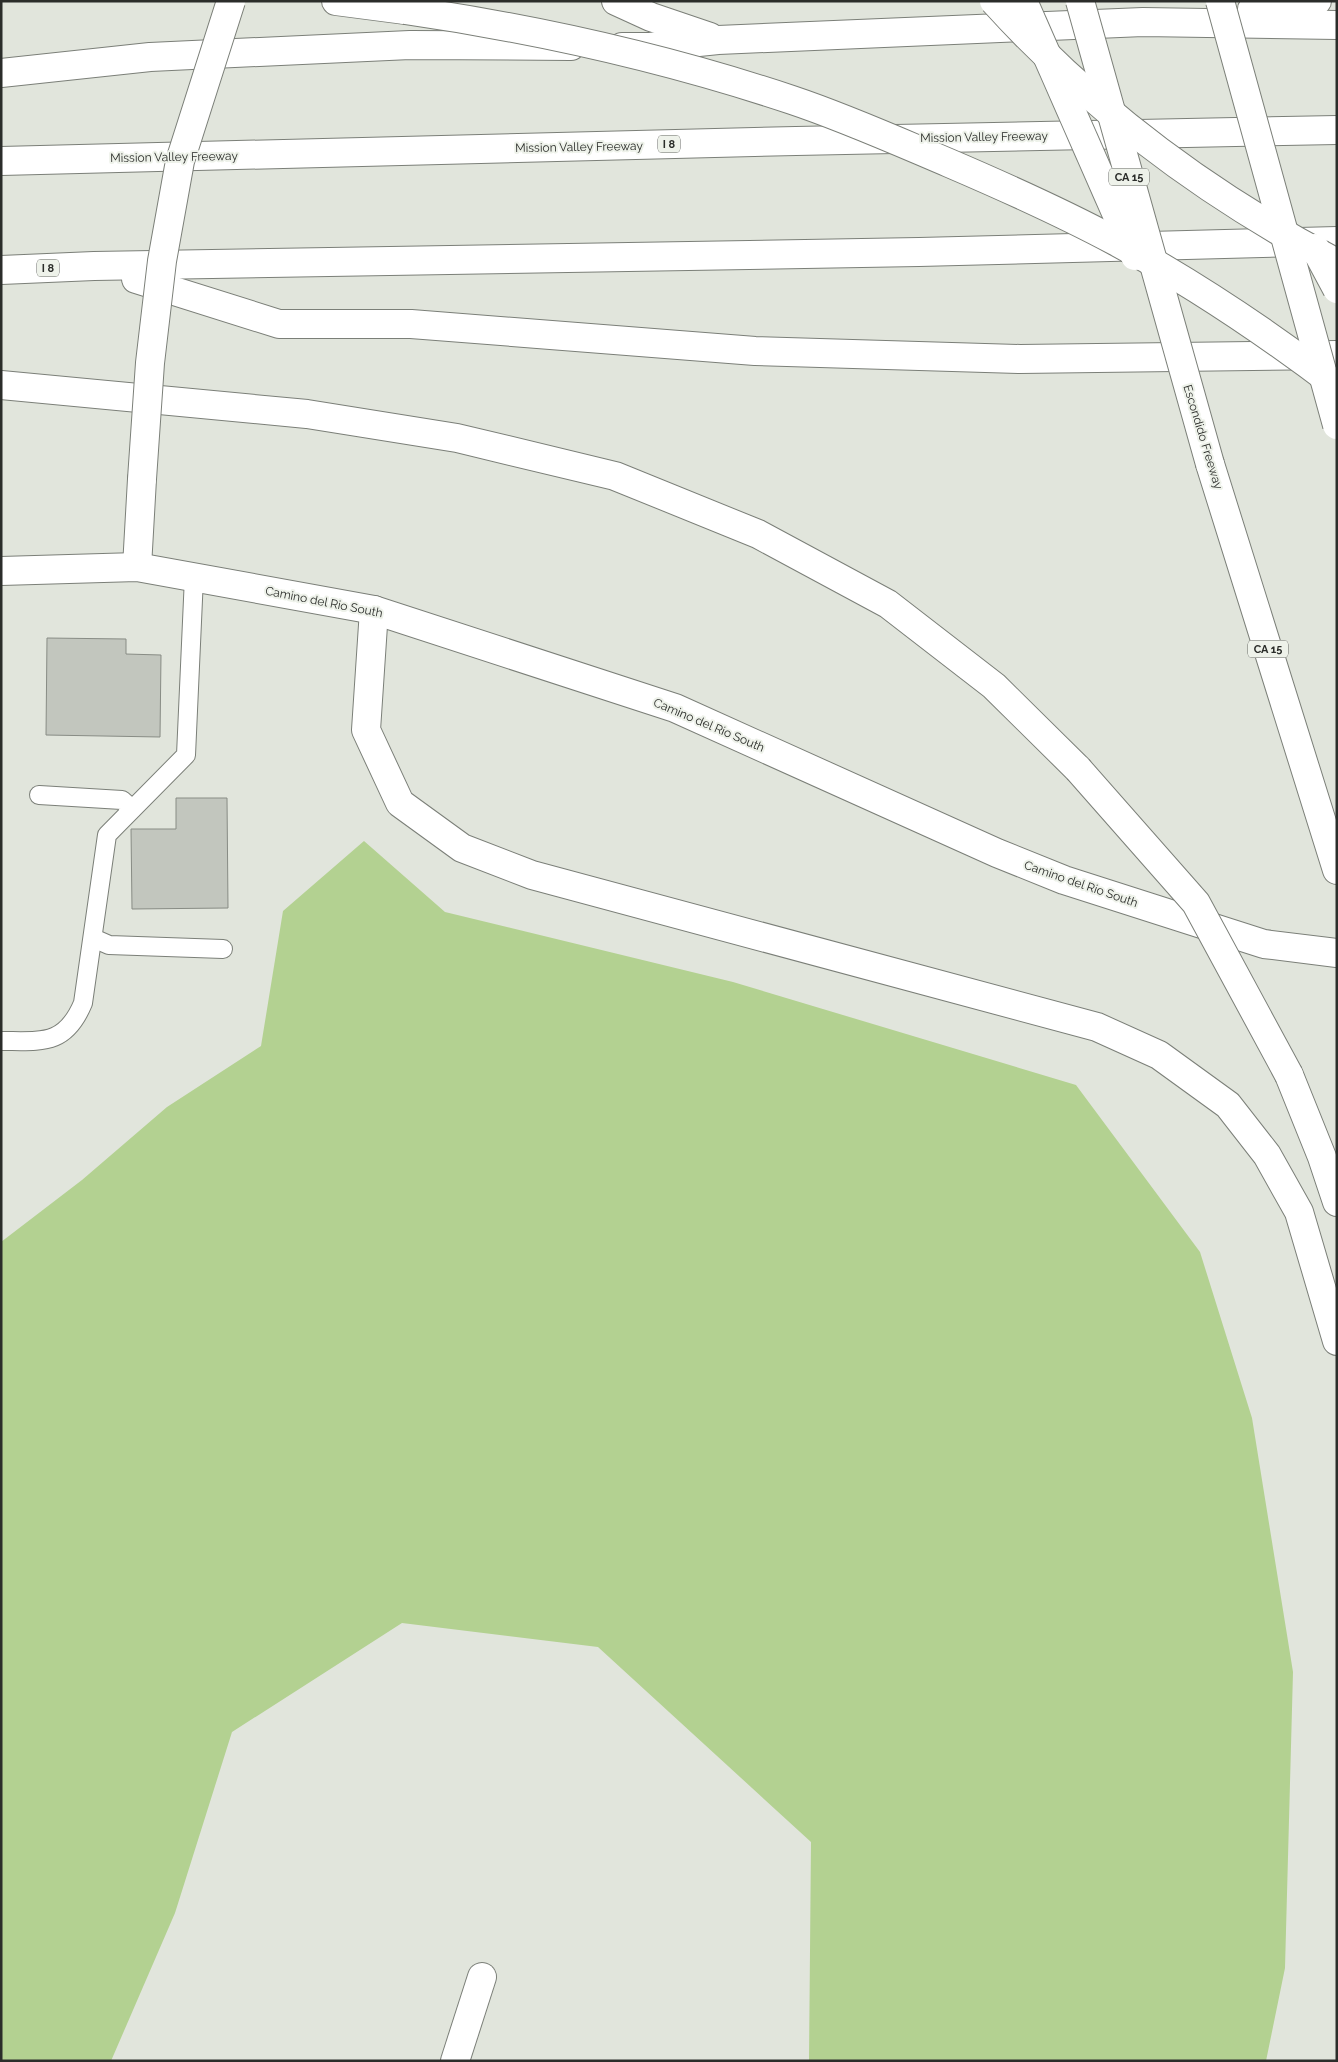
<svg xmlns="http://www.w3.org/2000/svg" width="1338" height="2062" viewBox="0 0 1338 2062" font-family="Raleway,sans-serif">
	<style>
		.green { fill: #b3d191 }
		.building { fill: #c2c6be; stroke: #888c85 }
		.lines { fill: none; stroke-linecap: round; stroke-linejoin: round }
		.lane-casing { stroke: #7b7f78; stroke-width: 20 }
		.street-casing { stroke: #7b7f78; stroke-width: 30 }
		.secondary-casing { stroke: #7b7f78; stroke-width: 30 }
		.highway-casing { stroke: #7b7f78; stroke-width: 30 }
		.lane { stroke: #fff; stroke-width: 18 }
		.street { stroke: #fff; stroke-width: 28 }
		.secondary { stroke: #fff; stroke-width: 28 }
		.highway { stroke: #fff; stroke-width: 28 }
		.highway-bridge-casing { stroke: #7b7f78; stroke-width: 30; stroke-linecap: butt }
		.highway-bridge { stroke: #fff; stroke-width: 28 }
		.labels { text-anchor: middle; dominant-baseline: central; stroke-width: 4; stroke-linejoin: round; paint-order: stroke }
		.shield { fill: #eef2ea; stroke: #666864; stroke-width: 1 }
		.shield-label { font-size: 11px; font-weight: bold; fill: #2b2d2a }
		.street-label { font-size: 12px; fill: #2b2d2a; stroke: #eef2ea }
	</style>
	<rect width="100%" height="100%" fill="#e1e5dc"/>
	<path class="green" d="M364 841 445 912 733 982 1076 1085 1200 1252 1252 1418 1293 1672 1285 1968 1266 2061H809L811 1842 598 1647 402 1623 232 1732 175 1913 111 2061H1V1242L82 1180 167 1107 261 1046 283 911Z"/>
	<g class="building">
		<path d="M47 638 126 639V654L161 655 160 737 46 735Z"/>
		<path d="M176 798H227L228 908 132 909 131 829H176Z"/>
	</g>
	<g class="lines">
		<g class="lane-casing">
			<g id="lane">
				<path d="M39 795 122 800 132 809"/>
				<path d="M93 938 109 945 223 949"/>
				<path d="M1 1041C42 1041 65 1046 83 1003L107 835 186 755 194 577"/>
			</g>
		</g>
		<g class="street-casing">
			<path id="street" d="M455 2061 482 1977"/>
		</g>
		<g class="secondary-casing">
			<path id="secondary" d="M1 571 137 567 374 610 675 708 997 853 1064 880 1264 944 1337 953"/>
		</g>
		<g class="highway-casing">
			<g id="highway">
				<path d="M336 1 405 10"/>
				<path d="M616 1 651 17 710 37"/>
				<path d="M1252 9 1317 1"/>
				<path d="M622 47H650L718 40 1143 22 1337 25"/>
				<path d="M1 73 150 57 410 45 571 46"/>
				<path d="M1 161 796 141 1337 130"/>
				<path d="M1 270 94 266 919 252 1337 241"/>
				<path d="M136 279 279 324H411L755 351 1020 359 1337 355"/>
				<path d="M1 385 307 414 457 438 615 476 758 534 888 604 994 686 1078 769"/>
				<path d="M1210 464 1337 870"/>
				<path d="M137 567 142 479"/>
				<path d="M374 610 366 730 400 803 462 848 532 875 1097 1027 1159 1055 1228 1105 1267 1155 1299 1212 1337 1341"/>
				<path d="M1289 1075 1322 1157 1337 1202"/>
			</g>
		</g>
		<use href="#lane" class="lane"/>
		<use href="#street" class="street"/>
		<use href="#secondary" class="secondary"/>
		<use href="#highway" class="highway"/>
		<g class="highway-bridge-casing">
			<g id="highway-bridge">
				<path d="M994 1C1091 108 1209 196 1337 263"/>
				<path d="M1023 1 1135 256"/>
				<path d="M1080 1 1210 464"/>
				<path d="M1220 1 1337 425"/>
				<path d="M405 10C537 29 666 58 792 100 846 118 897 141 949 163 1005 187 1061 212 1115 241 1193 283 1267 333 1337 386"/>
				<path d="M1315 248 1337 289"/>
				<path d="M142 479 150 363 162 261 180 161 231 1"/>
				<path d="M1078 769 1196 903 1289 1075"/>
			</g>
		</g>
		<use href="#highway-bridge" class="highway-bridge"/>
	</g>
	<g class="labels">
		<g class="shield">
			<rect x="658" y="135.5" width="22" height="17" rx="4"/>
			<rect x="1109" y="168.5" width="40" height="17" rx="4"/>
			<rect x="37" y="259.5" width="22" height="17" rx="4"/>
			<rect x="1248" y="640.5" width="40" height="17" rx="4"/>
		</g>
		<g class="shield-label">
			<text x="669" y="144">I 8</text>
			<text x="1129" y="177">CA 15</text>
			<text x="48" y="268">I 8</text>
			<text x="1268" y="649">CA 15</text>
		</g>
		<g class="street-label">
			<text transform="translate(984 137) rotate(-1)">Mission Valley Freeway</text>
			<text transform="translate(579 147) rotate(-1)">Mission Valley Freeway</text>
			<text transform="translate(174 157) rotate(-1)">Mission Valley Freeway</text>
			<text transform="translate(1203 437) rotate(73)">Escondido Freeway</text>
			<text transform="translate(324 602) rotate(11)">Camino del Rio South</text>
			<text transform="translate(709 725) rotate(23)">Camino del Rio South</text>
			<text transform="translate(1081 884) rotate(19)">Camino del Rio South</text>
		</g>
	</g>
	<rect width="1338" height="2062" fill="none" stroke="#2b2d2a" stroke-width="5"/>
</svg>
